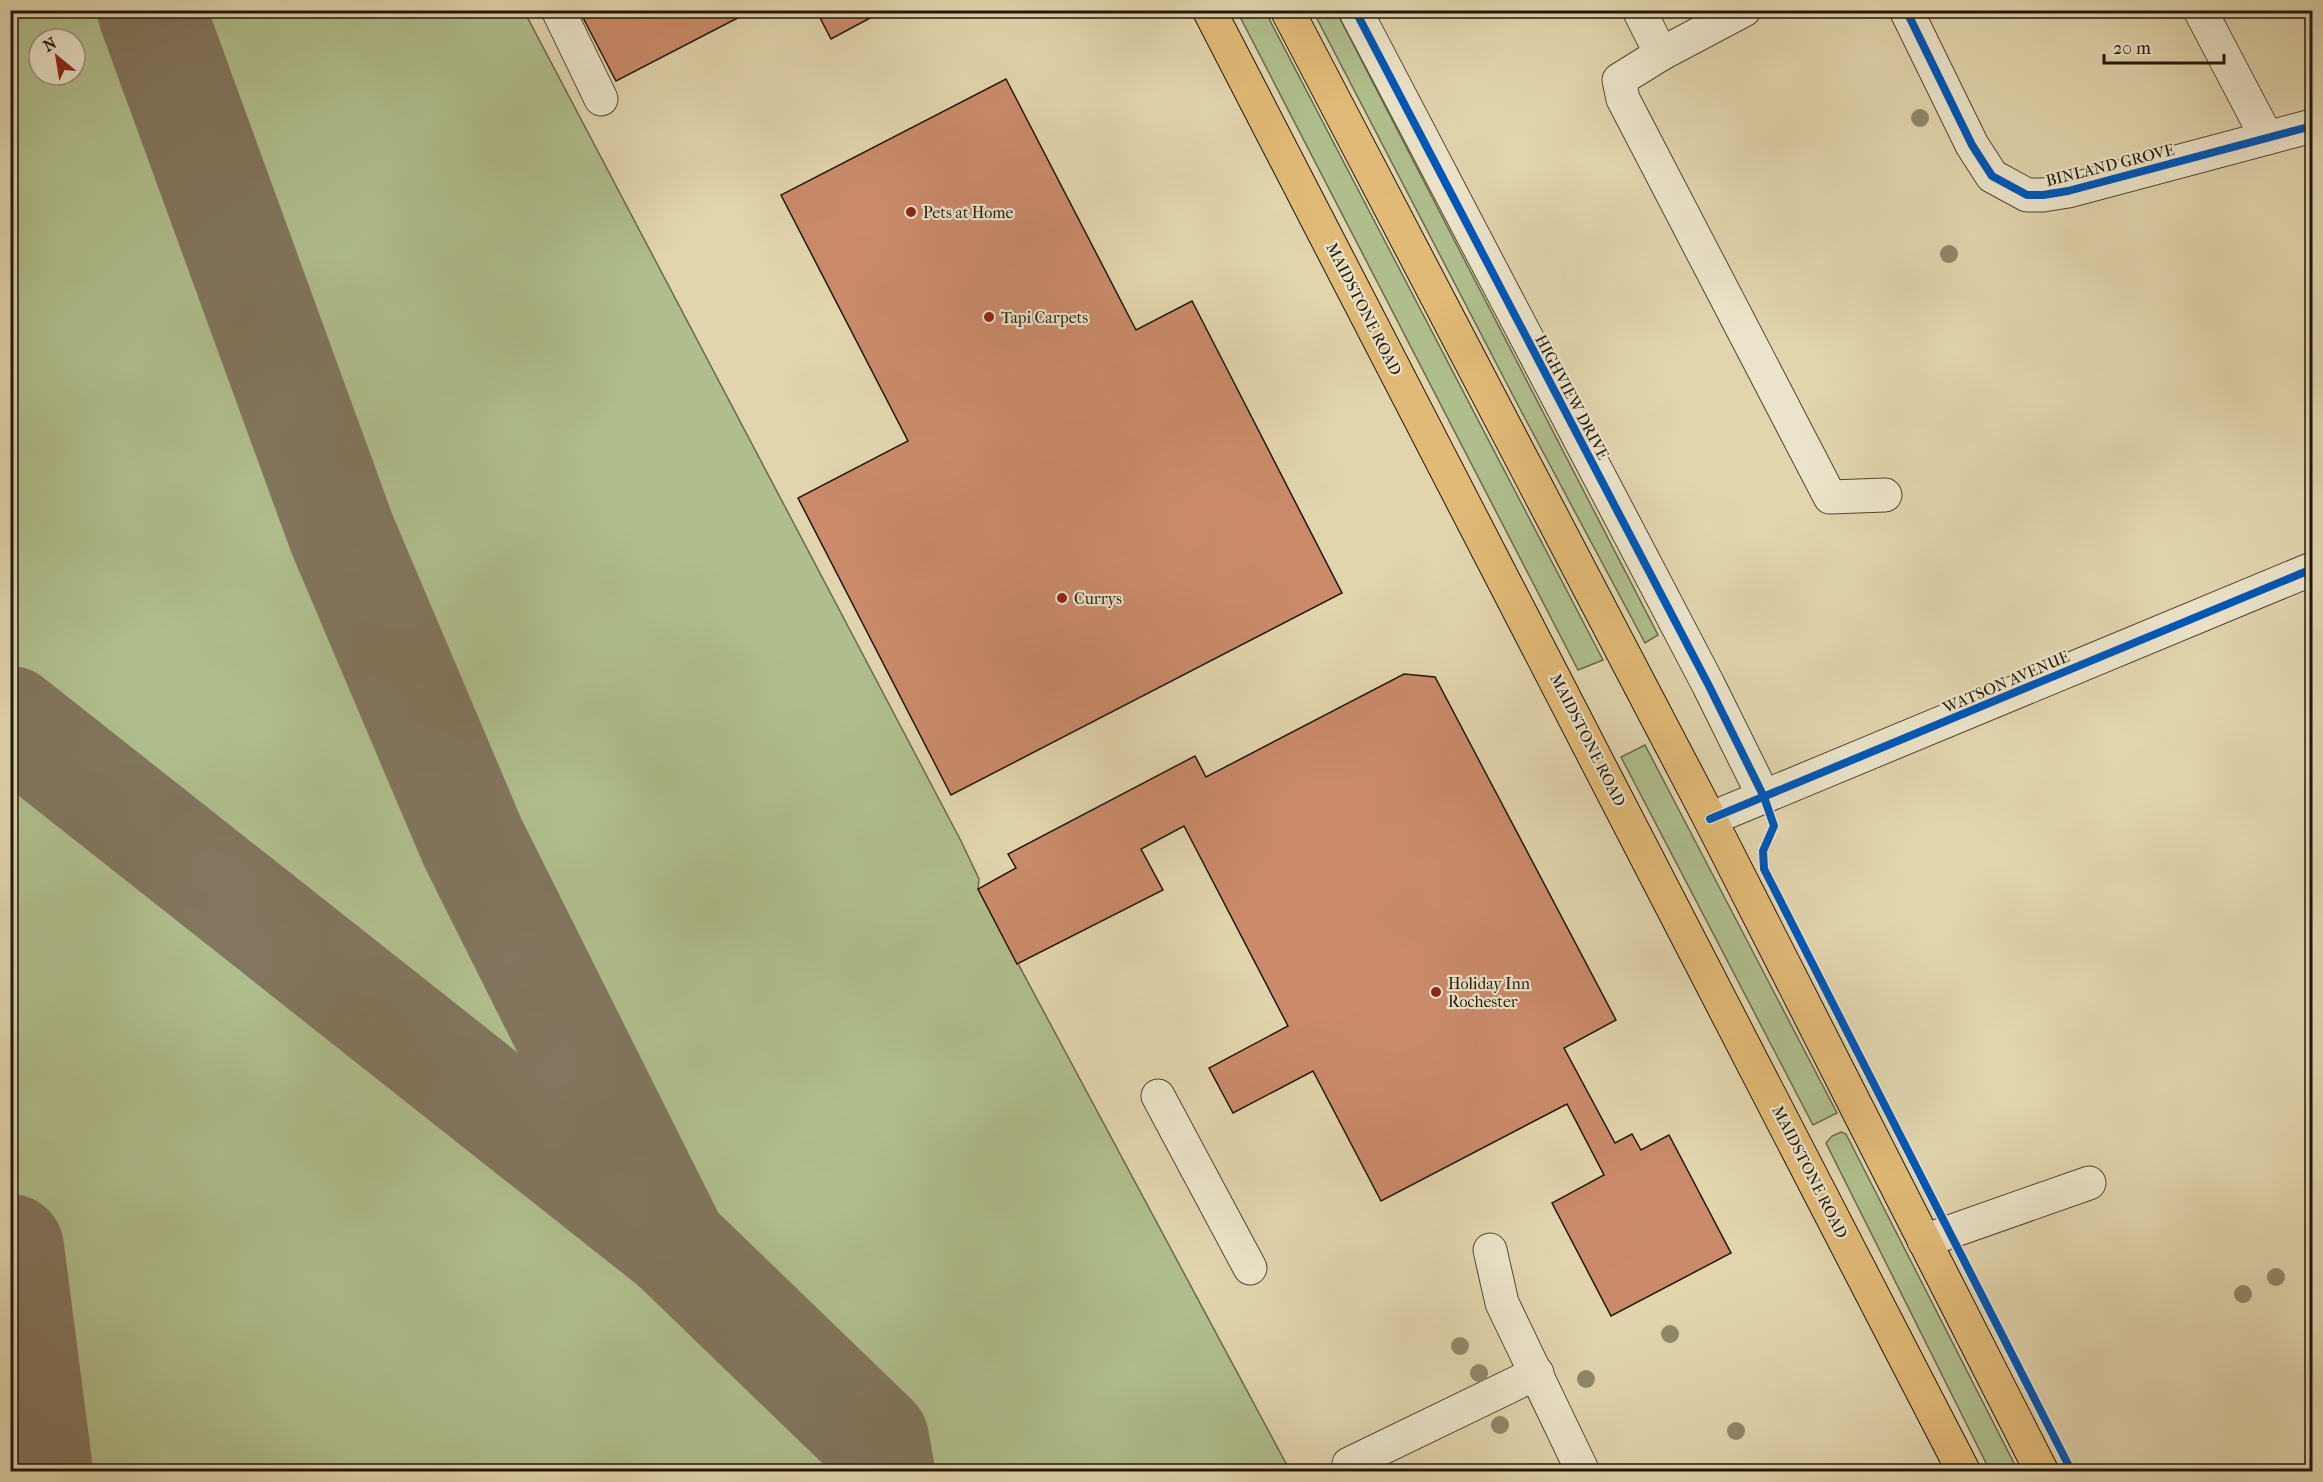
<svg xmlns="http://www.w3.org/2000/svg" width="2323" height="1482" viewBox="0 0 2323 1482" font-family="'IM FELL French Canon',serif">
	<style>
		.green { fill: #b0be8d; stroke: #686a4d; stroke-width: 1.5; fill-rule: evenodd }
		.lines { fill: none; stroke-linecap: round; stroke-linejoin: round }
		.taxiway { stroke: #82765e; stroke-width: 108 }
		.building { fill: #cb8b6b; stroke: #21170d; stroke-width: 1.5 }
		.minor-casing { stroke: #514635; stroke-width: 35 }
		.major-casing { stroke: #21170d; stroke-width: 35 }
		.minor { stroke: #ece4ca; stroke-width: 33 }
		.major { stroke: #e1ba77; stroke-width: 33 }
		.cycleway-casing { stroke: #ece4ca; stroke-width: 11 }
		.cycleway { stroke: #0057b8; stroke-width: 8 }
		.tree { fill: #90886a }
		.poi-dot { fill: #8f2418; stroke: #ece4ca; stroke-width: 2 }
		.labels { text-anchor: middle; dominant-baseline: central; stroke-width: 4.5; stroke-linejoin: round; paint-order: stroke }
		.street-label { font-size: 16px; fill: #21170d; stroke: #ece4ca }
		.poi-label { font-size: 16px; fill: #21170d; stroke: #ece4ca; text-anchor: start }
	</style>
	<rect width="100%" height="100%" fill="#e2d5ae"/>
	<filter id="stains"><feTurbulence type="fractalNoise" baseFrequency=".00333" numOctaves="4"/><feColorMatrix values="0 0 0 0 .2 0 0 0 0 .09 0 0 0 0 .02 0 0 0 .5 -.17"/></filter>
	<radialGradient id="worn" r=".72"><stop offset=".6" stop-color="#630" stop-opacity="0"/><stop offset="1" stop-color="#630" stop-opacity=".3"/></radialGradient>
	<g class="green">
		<path d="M10 11H524L961 841 979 879 978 889 1290 1471H11ZM39 39H75V75H39Z"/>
		<path d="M1237 11H1265L1603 660 1578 670Z"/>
		<path d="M1313 11H1336L1658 635 1645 643 1520 409Z"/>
		<path d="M1645 745 1837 1113 1813 1125 1621 757Z"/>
		<path d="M1841 1132 1846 1134 2018 1471H1990L1826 1143 1832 1136Z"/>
	</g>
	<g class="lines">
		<g class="taxiway">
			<path d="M151 10 342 534 473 843 674 1245"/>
			<path d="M10 720 674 1245 875 1439 881 1472"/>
			<path d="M10 1248 39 1472"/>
		</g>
	</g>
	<g class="building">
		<path d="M579 10H753L616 81Z"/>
		<path d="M816 10H885L831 39Z"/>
		<path d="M1006 79 1136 330 1192 301 1342 593 951 795 798 498 908 441 781 195Z"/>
		<path d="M1404 674 1435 677 1616 1020 1564 1048 1615 1143 1632 1134 1641 1150 1669 1135 1731 1253 1611 1316 1552 1203 1604 1175 1567 1104 1381 1201 1313 1071 1233 1113 1209 1068 1288 1026 1184 826 1141 849 1163 890 1017 964 978 889 1016 868 1008 854 1195 756 1206 777Z"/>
	</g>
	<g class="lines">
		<g class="minor-casing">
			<g id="minor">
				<path d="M558 10 601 99"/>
				<path d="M1355 10 1708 684 1764 797"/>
				<path d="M1639 10 1661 54"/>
				<path d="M1744 10 1661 54 1619 80 1623 99 1830 497 1885 495"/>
				<path d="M1906 10 1972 145 1992 176 2027 195H2043L2068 191 2312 126"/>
				<path d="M2200 10 2267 138"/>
				<path d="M1710 819 2312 569"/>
				<path d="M1158 1096 1250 1268"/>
				<path d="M1924 1241 2089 1183"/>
				<path d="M1490 1250 1502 1303 1583 1472"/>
				<path d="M1349 1464 1537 1373"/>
			</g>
		</g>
		<g class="major-casing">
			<g id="major">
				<path d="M1209 10 1964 1472"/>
				<path d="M1287 10 1710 819 2042 1472"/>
			</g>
		</g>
		<use href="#minor" class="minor"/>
		<use href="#major" class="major"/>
		<g class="cycleway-casing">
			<g id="cycleway">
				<path d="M1355 10 1708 684 1764 797 1774 826 1763 851 1764 869 2072 1472"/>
				<path d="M1906 10 1972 145 1992 176 2027 195H2043L2068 191 2312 126"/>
				<path d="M1710 819 2312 569"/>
			</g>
		</g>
		<use href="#cycleway" class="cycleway"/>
	</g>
	<g class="tree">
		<circle cx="1920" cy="118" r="9"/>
		<circle cx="1949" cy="254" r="9"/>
		<circle cx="2276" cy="1277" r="9"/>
		<circle cx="2243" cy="1294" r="9"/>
		<circle cx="1670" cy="1334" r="9"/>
		<circle cx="1460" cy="1346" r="9"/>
		<circle cx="1479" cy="1373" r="9"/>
		<circle cx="1586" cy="1379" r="9"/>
		<circle cx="1500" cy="1425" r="9"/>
		<circle cx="1736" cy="1431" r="9"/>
	</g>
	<g class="poi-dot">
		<circle cx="911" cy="212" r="6"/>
		<circle cx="989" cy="317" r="6"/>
		<circle cx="1062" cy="598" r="6"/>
		<circle cx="1436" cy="992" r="6"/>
	</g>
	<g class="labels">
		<g class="street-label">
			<text transform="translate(2110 165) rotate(-14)">BINLAND GROVE</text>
			<text transform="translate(1364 309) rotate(63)">MAIDSTONE ROAD</text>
			<text transform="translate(1572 397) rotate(62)">HIGHVIEW DRIVE</text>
			<text transform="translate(2006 682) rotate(-23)">WATSON AVENUE</text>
			<text transform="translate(1588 740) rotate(63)">MAIDSTONE ROAD</text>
			<text transform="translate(1810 1172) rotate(63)">MAIDSTONE ROAD</text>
		</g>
		<g class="poi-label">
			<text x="923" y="212">Pets at Home</text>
			<text x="1001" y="317">Tapi Carpets</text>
			<text x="1074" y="598">Currys</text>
			<text x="1448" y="983">Holiday Inn<tspan x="1448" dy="18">Rochester</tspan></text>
		</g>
	</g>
	<rect width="2323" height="1482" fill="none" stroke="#e2d5ae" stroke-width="36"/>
	<rect x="12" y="12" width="2299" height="1458" fill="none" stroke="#21170d" stroke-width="3"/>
	<rect x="18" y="18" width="2287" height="1446" fill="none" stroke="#21170d" stroke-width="1.5"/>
	<g transform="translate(57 57) rotate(330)"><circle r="28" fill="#ece4ca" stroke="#9b927e" stroke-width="1.5"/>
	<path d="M0-4.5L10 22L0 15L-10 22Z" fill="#8f2418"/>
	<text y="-9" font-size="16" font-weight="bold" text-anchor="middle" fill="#21170d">N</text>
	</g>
	<path d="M2104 54v9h120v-9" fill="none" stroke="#21170d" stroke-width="3"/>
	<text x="2113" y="54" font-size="18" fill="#21170d" stroke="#ece4ca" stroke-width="4.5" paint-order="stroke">20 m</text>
	<rect width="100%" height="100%" filter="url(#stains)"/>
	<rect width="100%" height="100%" fill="url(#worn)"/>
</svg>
